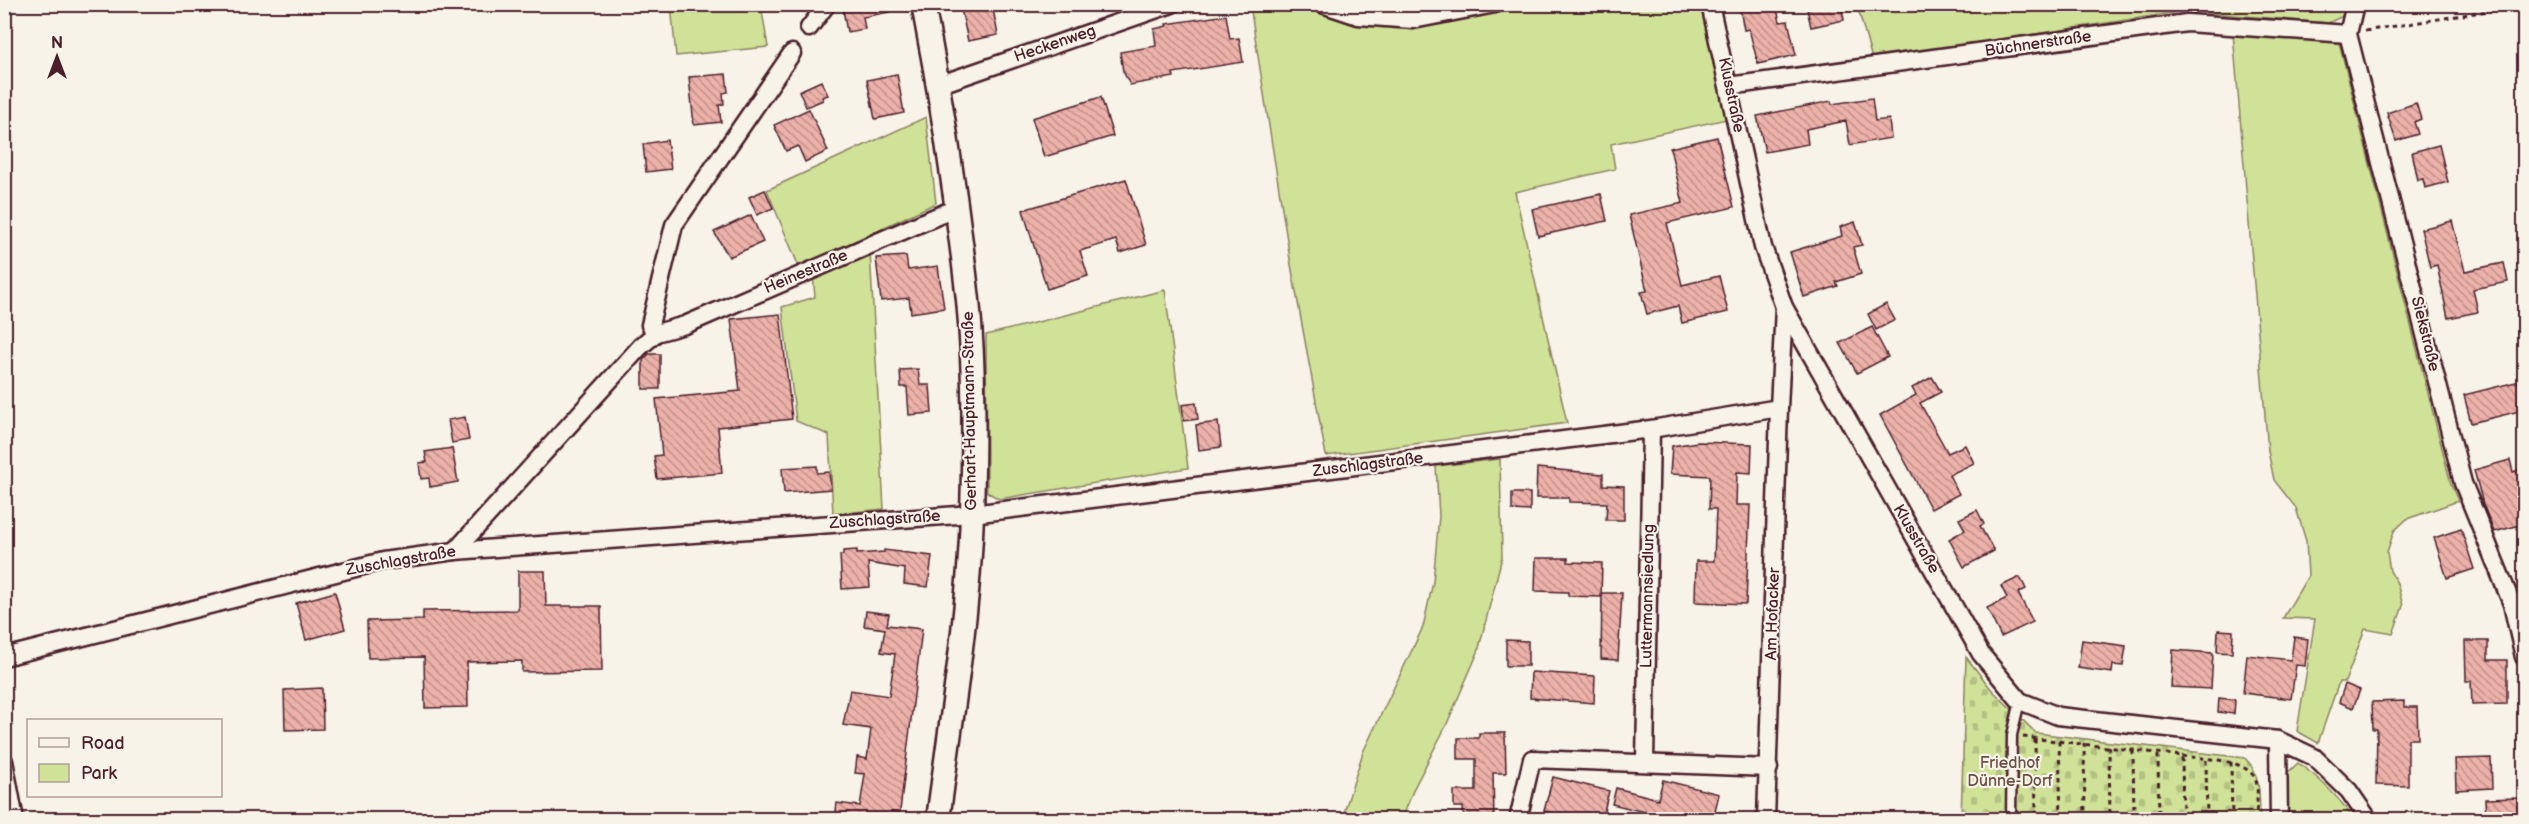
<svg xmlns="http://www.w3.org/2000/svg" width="2529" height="824" viewBox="0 0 2529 824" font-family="'Balsamiq Sans',sans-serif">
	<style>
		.green { fill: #cfe297; stroke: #8c8061; stroke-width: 1.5 }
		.cemetery { fill: url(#cemetery-stones); stroke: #8c8061; stroke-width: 1.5 }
		.building { fill: url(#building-back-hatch); stroke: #4a1f2b; stroke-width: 1.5 }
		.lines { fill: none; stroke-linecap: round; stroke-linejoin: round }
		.lane-casing { stroke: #4a1f2b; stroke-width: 13 }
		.street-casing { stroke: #4a1f2b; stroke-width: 21 }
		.secondary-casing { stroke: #4a1f2b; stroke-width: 27 }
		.path { stroke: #4a1f2b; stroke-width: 3; stroke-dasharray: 4.5 4.5; stroke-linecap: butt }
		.lane { stroke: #f7f3e8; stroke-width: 8 }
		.street { stroke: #f7f3e8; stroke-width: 16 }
		.secondary { stroke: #f7f3e8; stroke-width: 22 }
		.labels { text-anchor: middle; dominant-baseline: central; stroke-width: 4.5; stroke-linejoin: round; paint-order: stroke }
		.street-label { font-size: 16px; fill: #4a1f2b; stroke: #f7f3e8 }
		.park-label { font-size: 16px; fill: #6b5046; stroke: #f7f3e8 }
	</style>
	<defs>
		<pattern id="cemetery-stones" width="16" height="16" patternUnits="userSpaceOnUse" patternTransform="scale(1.5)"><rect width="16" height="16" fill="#cfe297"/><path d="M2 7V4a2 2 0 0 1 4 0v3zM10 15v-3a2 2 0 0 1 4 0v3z" fill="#b3c182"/></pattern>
		<pattern id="building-back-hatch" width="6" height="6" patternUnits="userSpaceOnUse" patternTransform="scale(1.5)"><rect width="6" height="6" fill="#ecb1a9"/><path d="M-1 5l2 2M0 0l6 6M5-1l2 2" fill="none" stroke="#c18f8a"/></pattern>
	</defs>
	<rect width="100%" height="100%" fill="#f7f3e8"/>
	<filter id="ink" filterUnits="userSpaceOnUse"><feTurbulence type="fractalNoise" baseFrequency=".0167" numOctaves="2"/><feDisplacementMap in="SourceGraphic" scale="12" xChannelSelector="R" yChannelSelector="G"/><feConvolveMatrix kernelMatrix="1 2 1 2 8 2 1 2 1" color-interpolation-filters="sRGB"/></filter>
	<g filter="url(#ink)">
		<g class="green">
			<path d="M671 5H761L768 47 676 56Z"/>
			<path d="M1250 5H1303L1357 20 1414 25 1526 5H1703L1727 119 1611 144 1615 169 1515 192 1567 423 1326 456 1290 259Z"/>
			<path d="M1857 5H2345L2343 16 2328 23 2185 11 1872 59Z"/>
			<path d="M2233 33 2339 42 2451 484 2458 501 2407 519 2394 531 2387 552 2390 571 2397 583 2403 606 2393 634 2365 629 2345 682H2339L2318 743 2297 731 2315 619 2283 618 2308 576 2306 541 2296 508 2274 480 2268 451Z"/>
			<path d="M926 117 936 203 799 267 767 190Z"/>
			<path d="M870 251 884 509 833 514 829 435 796 421 782 307 815 297 813 275Z"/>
			<path d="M1165 290 1188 468 999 499 987 492 986 335Z"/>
			<path d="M1500 459 1502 557 1478 652 1446 726 1414 788 1402 819H1342L1363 752 1423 627 1433 582 1439 516 1436 466Z"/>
			<path d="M2298 763C2321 779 2338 796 2354 819H2284V776Z"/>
		</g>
		<path class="cemetery" d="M1966 657 1992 690 2036 733 2245 758C2262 775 2259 797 2260 819L1961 820Z"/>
		<g class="building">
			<path d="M842 4H889L890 12 863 17 865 29 847 32Z"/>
			<path d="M960 4H992L998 35 968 41Z"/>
			<path d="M1739 4H1776L1780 22 1788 21 1796 55 1758 64 1749 29 1744 30Z"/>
			<path d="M1806 4H1841L1844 20 1811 27Z"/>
			<path d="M1226 15 1230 39 1239 38 1243 62 1173 73 1174 77 1130 85 1123 71 1120 52 1156 46 1154 29 1167 26 1166 24Z"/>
			<path d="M726 74 728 92 723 93 724 104 719 105 721 122 694 125 689 77Z"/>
			<path d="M897 74 904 113 875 119 867 80Z"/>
			<path d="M821 81 828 95 822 97 823 100 806 107 799 91Z"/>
			<path d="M1101 97 1113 136 1044 157 1032 118Z"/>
			<path d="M1872 98 1875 121 1889 119 1891 138 1850 145 1846 121 1806 129 1808 144 1765 152 1757 116 1831 101 1832 104Z"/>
			<path d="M2416 103 2421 119 2414 122 2418 134 2396 141 2387 113Z"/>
			<path d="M809 109 828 151 805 162 798 146 786 151 774 125Z"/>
			<path d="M1717 137 1734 207 1667 223 1682 285 1719 276 1728 312 1682 323 1678 306 1647 314 1641 292 1647 291 1629 215 1683 203 1670 148Z"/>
			<path d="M667 140 671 169 646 172 643 144Z"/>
			<path d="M2439 145 2448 182 2425 188 2423 179 2418 180 2412 152Z"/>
			<path d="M1126 179 1146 245 1120 253 1116 240 1080 251 1088 276 1047 289 1023 210Z"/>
			<path d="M765 190 773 208 757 215 749 197Z"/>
			<path d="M1601 194 1607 221 1538 236 1532 209Z"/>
			<path d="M751 215 763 242 729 257 714 232Z"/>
			<path d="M2452 221 2465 271 2504 263 2508 282 2473 289 2478 312 2448 318 2437 265 2430 267 2421 229Z"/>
			<path d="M1855 222 1862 245 1853 247 1861 274 1836 282 1838 286 1804 297 1790 252 1842 236 1840 227Z"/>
			<path d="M906 256 908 270 938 266 944 308 911 313 909 298 881 301 876 258Z"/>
			<path d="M1886 304 1895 320 1876 330 1868 314Z"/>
			<path d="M780 314 792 419 718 427 722 473 657 479 654 456 662 455 656 399 740 391 731 319Z"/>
			<path d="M1872 327 1888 357 1857 373 1840 343Z"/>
			<path d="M649 354H660V389H643V360Z"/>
			<path d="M918 369 920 385H930L932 413 909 415 907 387H901L900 370Z"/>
			<path d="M1932 377 1941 392 1920 403 1948 453 1965 445 1974 463 1949 475 1959 494 1931 509 1880 415 1916 395 1912 388Z"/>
			<path d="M2524 380V410L2471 423 2464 395Z"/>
			<path d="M1196 403 1198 419 1184 421 1182 405Z"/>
			<path d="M465 417 469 440 452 443 448 420Z"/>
			<path d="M1218 422 1221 447 1199 450 1196 425Z"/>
			<path d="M1698 442 1752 444 1751 473 1737 472 1736 505H1750L1746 604 1695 602 1696 561H1714L1716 509H1709L1710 476 1670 474 1672 446Z"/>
			<path d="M452 448 458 482 430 487 429 478 421 479 419 463 427 462 425 452Z"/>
			<path d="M2510 460 2513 472 2524 468V524L2494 532 2483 504 2474 470Z"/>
			<path d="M817 466V473L829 472 831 489 784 493 782 468Z"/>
			<path d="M1537 468 1603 474V485L1624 486V520H1606L1607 503 1569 502V498H1536Z"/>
			<path d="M1512 493H1530V511L1512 510Z"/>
			<path d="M1977 510 1984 524 1980 526 1994 551 1964 567 1949 539 1965 530 1959 519Z"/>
			<path d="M2461 529 2474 569 2447 578 2434 538Z"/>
			<path d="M857 550V554L884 552V550L932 556 928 587 904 584 905 569 868 563 870 587 842 589 840 555H843V551Z"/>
			<path d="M1536 558H1568V562L1602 563 1601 597 1568 596V592L1535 591Z"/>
			<path d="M518 571H545L546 606H601L602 671 522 672V661L467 662 468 707 425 708 424 657 368 658 367 621 423 620V611L518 610Z"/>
			<path d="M2020 577 2026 589 2018 593 2033 622 2001 637 1987 608 2007 598 2001 586Z"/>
			<path d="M335 592 345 629 306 640 296 603Z"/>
			<path d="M1602 593H1622L1618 660 1601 659Z"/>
			<path d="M866 611 889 614 887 625 922 629 899 819H835L837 803 860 806 865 774 855 773 856 766 857 757 867 759 871 729 843 725 850 690 889 696 895 654 881 652 885 629 864 626Z"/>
			<path d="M2218 630 2233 631 2232 653 2217 652Z"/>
			<path d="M2294 637 2308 639 2305 666 2296 665 2291 699 2243 693 2247 655 2291 660Z"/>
			<path d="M1506 640 1528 641V666H1506Z"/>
			<path d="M2082 640 2126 646 2123 666 2113 665 2112 673 2078 668Z"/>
			<path d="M2465 641H2488V660H2507V704L2472 705 2471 681H2466Z"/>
			<path d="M2173 650 2213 653 2211 689 2171 687Z"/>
			<path d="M1531 672 1595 676 1594 703 1530 698Z"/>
			<path d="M2345 684 2360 690 2353 708 2339 702Z"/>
			<path d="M322 688 323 729 285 730 284 690Z"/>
			<path d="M2219 698 2235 700 2234 714 2218 712Z"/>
			<path d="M2404 701V707H2417L2418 739H2408V786L2376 785 2377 729H2373L2372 702Z"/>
			<path d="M1479 733H1505L1506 773H1493L1494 819H1464L1463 807H1454V791H1476V759H1458V738H1479Z"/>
			<path d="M2491 758 2492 788 2456 790 2455 759Z"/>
			<path d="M1553 777 1609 791 1602 819H1576L1544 811Z"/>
			<path d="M1663 780 1719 794 1713 819H1673L1612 804 1616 788 1658 799Z"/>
			<path d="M2519 798V819H2486L2485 799Z"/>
		</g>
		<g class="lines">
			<g class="lane-casing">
				<path id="lane" d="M2011 820 2012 735 2020 701"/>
			</g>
			<g class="street-casing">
				<g id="street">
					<path d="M1322 4 1358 16 1413 20 1495 4"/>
					<path d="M1710 4 1763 247 1784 307 1981 654 2020 701 2058 716 2278 740 2314 757 2349 791 2369 820"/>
					<path d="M2355 4 2348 34 2463 483 2512 604 2524 657"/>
					<path d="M809 28 827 4"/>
					<path d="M938 85 1172 4"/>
					<path d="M1729 86 2187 23 2348 34"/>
					<path d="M656 333 650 325 674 225 792 53"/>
					<path d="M455 551 640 347 656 333 685 325 956 208"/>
					<path d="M4 657 383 561 455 551 972 514 1651 429 1779 408 1784 307"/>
					<path d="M2278 740 2279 820"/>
					<path d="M4 761 15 820"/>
					<path d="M1645 762 1651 429"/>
					<path d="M1518 820 1532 759 1769 768"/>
					<path d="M1766 820 1779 408"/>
				</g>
			</g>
			<g class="secondary-casing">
				<path id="secondary" d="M923 4C942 102 957 201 968 300 975 370 974 443 972 513 969 615 951 718 938 820"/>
			</g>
			<g class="path">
				<path d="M2365 31 2524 5"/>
				<path d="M2023 737 2182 756 2183 820"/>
				<path d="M2035 739 2036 820"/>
				<path d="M2059 741 2061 820"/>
				<path d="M2084 743 2085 820"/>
				<path d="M2109 746 2110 820"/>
				<path d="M2133 750 2134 820"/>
				<path d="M2158 755 2159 820"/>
				<path d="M2182 756C2202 759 2249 758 2256 781 2259 792 2256 808 2256 820"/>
				<path d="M2206 760 2207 820"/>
				<path d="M2231 762 2232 820"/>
			</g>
			<use href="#lane" class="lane"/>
			<use href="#street" class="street"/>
			<use href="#secondary" class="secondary"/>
		</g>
	</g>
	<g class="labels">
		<g class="street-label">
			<text transform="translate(1055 44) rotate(-19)">Heckenweg</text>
			<text transform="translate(2038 44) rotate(-8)">Büchnerstraße</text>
			<text transform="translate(1731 95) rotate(78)">Klusstraße</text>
			<text transform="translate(806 272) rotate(-23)">Heinestraße</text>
			<text transform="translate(2425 334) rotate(76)">Siekstraße</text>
			<text transform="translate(970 411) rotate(-91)">Gerhart-Hauptmann-Straße</text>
			<text transform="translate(1368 465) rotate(-7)">Zuschlagstraße</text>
			<text transform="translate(885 520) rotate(-4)">Zuschlagstraße</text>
			<text transform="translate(1916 539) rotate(60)">Klusstraße</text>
			<text transform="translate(401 561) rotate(-10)">Zuschlagstraße</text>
			<text transform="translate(1648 596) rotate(-89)">Luttermannsiedlung</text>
			<text transform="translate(1773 614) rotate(-88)">Am Hofacker</text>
		</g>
		<g class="park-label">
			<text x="2010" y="763">Friedhof<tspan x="2010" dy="18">Dünne-Dorf</tspan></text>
		</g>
	</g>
	<rect width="2529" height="824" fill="none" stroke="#f7f3e8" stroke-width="24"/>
	<rect x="12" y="12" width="2505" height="800" fill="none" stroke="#4a1f2b" stroke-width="2" filter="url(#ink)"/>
	<rect x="27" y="719" width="195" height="78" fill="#f7f3e8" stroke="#b29e9c" stroke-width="1.5"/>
	<rect x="39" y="738" width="30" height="9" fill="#f7f3e8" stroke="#b29e9c" stroke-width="1.5"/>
	<text x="81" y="749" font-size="18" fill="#4a1f2b">Road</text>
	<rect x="39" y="764" width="30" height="18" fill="#cfe297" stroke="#b29e9c" stroke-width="1.5"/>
	<text x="81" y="779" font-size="18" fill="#4a1f2b">Park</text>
	<g transform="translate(57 57)" stroke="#f7f3e8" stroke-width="4.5" paint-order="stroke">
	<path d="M0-4.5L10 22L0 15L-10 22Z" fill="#4a1f2b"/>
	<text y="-9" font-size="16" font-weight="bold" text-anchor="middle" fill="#4a1f2b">N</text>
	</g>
</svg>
